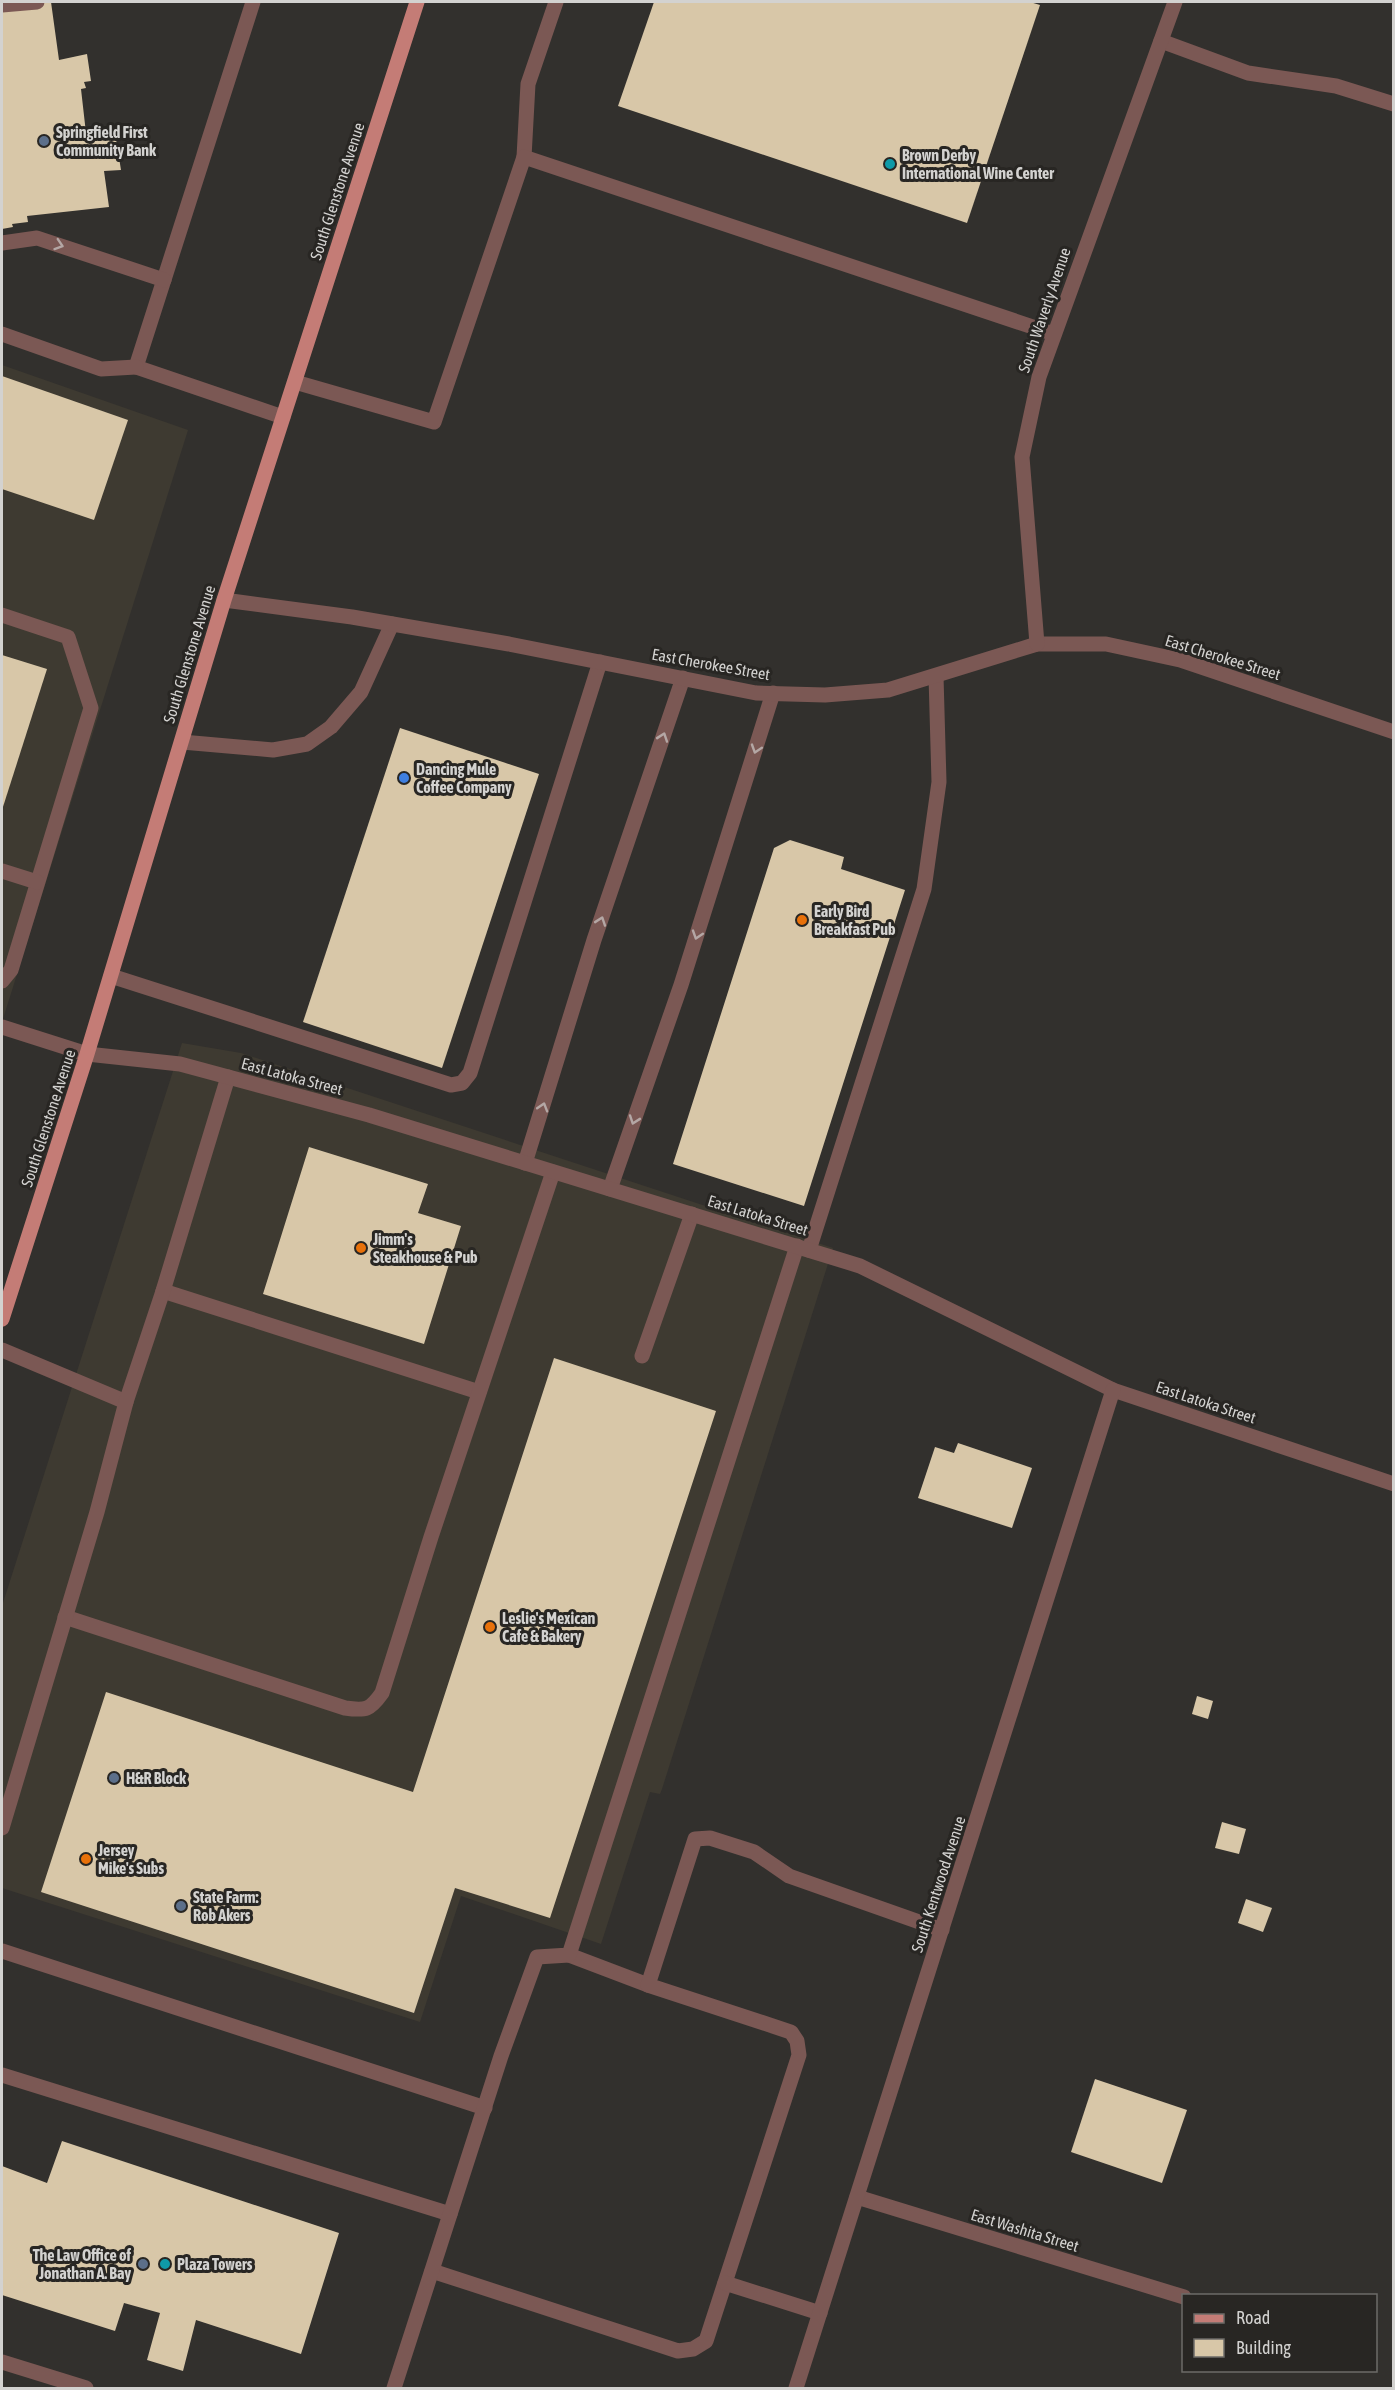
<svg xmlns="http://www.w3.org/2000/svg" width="1395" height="2390" viewBox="0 0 1395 2390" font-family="'Asap Condensed',sans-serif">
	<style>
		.built { fill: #3e3a31 }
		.building { fill: #d8c7a8 }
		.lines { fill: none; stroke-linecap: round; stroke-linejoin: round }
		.service { stroke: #7b5854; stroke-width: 15 }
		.minor { stroke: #7b5854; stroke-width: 15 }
		.primary { stroke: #c47c76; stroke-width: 15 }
		.oneway { stroke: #b4a7a5 }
		.service-dot { fill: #5c6f8a; stroke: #282623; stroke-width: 2 }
		.culture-dot { fill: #0f9aa8; stroke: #282623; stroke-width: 2 }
		.shop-dot { fill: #3f7fe0; stroke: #282623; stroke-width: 2 }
		.food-dot { fill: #e8710a; stroke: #282623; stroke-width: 2 }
		.labels { text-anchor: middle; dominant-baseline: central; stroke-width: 6; stroke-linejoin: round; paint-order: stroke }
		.poi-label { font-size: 16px; font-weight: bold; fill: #d3d2d0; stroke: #282623; text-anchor: start }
		.street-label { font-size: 16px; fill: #d3d2d0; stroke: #282623 }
	</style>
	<rect width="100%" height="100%" fill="#32302d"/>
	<g class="built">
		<path d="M2 365 188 430 2 1022Z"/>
		<path d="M182 1043 241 1053 833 1248 662 1789 660 1794 650 1792 601 1944 461 1896 420 2022 2 1888V1606Z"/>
	</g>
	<g class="building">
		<path d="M2 2H51L59 60 87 54 91 81 84 82 86 88 81 89 87 142 95 141 93 134 115 133 121 170 104 171 109 207 27 216 28 222 12 224 13 227 2 229Z"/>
		<path d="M654 2H1030L1040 5 967 223 618 106Z"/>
		<path d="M2 376 128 420 94 520 2 489Z"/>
		<path d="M2 655 47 669 2 810Z"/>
		<path d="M400 728 539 774 442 1068 303 1022Z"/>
		<path d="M790 840 844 857 841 869 905 890 804 1206 673 1164 774 848Z"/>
		<path d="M309 1147 428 1184 418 1213 461 1226 424 1344 263 1294Z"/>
		<path d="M554 1358 716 1411 550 1918 455 1888 414 2013 41 1892 106 1692 413 1792Z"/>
		<path d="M958 1443 1032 1468 1012 1528 918 1498 935 1447 954 1453Z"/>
		<path d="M1197 1696 1213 1701 1208 1719 1192 1714Z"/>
		<path d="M1222 1822 1246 1829 1239 1854 1215 1848Z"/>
		<path d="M1246 1899 1272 1908 1263 1932 1238 1923Z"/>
		<path d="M1095 2079 1187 2110 1162 2183 1071 2152Z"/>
		<path d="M62 2141 339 2233 301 2354 196 2320 183 2371 147 2360 160 2313 124 2303 115 2331 2 2295V2166L47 2183Z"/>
	</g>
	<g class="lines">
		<g class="service">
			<path d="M253 2 136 367 283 417"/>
			<path d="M2 5 37 2"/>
			<path d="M1161 41 1248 73 1336 86 1394 104"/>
			<path d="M524 157 528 84 556 2"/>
			<path d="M2 243 37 238 164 280"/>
			<path d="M2 334 101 369 136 367"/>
			<path d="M295 382 434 422 524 157 1054 334"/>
			<path d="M2 615 68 637 91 708 11 970 2 981"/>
			<path d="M182 742 273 750 307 744 331 727 361 692 392 624"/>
			<path d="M2 871 37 882"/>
			<path d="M111 976 451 1085 462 1083 470 1073 600 662"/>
			<path d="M2 1027 87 1054"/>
			<path d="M525 1163 594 940 683 678"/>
			<path d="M610 1189 681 985 773 693"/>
			<path d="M809 1250 924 889 939 782 936 676"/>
			<path d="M163 1291 479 1392"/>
			<path d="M2 1350 126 1402"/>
			<path d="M642 1356 692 1214"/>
			<path d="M65 1617 345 1708C366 1711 370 1710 382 1693L431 1537 553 1172"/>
			<path d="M2 1828 97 1512 126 1402 163 1291 228 1077"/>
			<path d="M2 1951 485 2108"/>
			<path d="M569 1955 648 1985"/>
			<path d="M2 2075 450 2214"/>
			<path d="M432 2271 678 2351 693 2349 706 2341 799 2055 797 2041 791 2032 648 1985 695 1839 710 1838 754 1852 789 1876 942 1930"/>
			<path d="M725 2283 820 2313"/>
			<path d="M2 2362 86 2388"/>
			<path d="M394 2388 501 2056 537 1957 569 1955 797 1246"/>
		</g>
		<g class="minor">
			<path d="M224 600 352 617 509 644 756 693 825 695 888 690 1037 644H1106L1180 660 1394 732"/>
			<path d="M1037 644 1022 457 1039 377 1175 2"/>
			<path d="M87 1054 180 1064 369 1115 860 1266 1113 1390 1394 1484"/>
			<path d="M857 2197 1184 2297"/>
			<path d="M796 2388 1113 1390"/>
		</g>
		<path class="primary" d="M2 1319 87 1054 224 600 417 2"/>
	</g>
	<defs><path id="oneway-chevron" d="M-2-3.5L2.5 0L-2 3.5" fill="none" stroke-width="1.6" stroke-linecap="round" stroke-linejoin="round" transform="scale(1.5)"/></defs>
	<g class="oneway">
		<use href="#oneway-chevron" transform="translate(59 245) rotate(18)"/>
		<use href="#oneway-chevron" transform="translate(663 737) rotate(-71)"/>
		<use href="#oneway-chevron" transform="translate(756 749) rotate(108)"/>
		<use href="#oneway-chevron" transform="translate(601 921) rotate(-71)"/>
		<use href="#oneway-chevron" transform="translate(697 935) rotate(108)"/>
		<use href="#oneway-chevron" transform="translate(543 1107) rotate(-73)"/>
		<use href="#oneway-chevron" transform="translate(634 1120) rotate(109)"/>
	</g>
	<g class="service-dot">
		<circle cx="44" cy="141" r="6"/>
		<circle cx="114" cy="1778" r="6"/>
		<circle cx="181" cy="1906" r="6"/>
		<circle cx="143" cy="2264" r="6"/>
	</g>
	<g class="culture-dot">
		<circle cx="890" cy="164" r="6"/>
		<circle cx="165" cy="2264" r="6"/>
	</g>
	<circle class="shop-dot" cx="404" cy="778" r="6"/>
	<g class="food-dot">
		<circle cx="802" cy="920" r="6"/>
		<circle cx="361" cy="1248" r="6"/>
		<circle cx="490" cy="1627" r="6"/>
		<circle cx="86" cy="1859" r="6"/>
	</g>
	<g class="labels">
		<g class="poi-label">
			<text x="56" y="132">Springfield First<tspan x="56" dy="18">Community Bank</tspan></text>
			<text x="902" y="155">Brown Derby<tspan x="902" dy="18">International Wine Center</tspan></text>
			<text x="416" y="769">Dancing Mule<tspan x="416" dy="18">Coffee Company</tspan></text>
			<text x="814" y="911">Early Bird<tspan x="814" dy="18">Breakfast Pub</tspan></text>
			<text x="373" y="1239">Jimm's<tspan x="373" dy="18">Steakhouse &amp; Pub</tspan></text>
			<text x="502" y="1618">Leslie's Mexican<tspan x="502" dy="18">Cafe &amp; Bakery</tspan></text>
			<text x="126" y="1778">H&amp;R Block</text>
			<text x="98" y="1850">Jersey<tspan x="98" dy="18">Mike's Subs</tspan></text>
			<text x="193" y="1897">State Farm:<tspan x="193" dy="18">Rob Akers</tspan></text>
			<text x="131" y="2255" text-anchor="end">The Law Office of<tspan x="131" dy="18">Jonathan A. Bay</tspan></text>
			<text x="177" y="2264">Plaza Towers</text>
		</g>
		<g class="street-label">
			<text transform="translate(337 191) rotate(-72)">South Glenstone Avenue</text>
			<text transform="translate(1044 310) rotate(-71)">South Waverly Avenue</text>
			<text transform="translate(189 654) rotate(-73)">South Glenstone Avenue</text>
			<text transform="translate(1223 657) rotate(17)">East Cherokee Street</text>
			<text transform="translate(711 664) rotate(10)">East Cherokee Street</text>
			<text transform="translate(292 1076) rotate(15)">East Latoka Street</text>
			<text transform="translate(48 1118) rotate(-72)">South Glenstone Avenue</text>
			<text transform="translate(758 1215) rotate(17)">East Latoka Street</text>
			<text transform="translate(1206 1402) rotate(18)">East Latoka Street</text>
			<text transform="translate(938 1884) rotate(-72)">South Kentwood Avenue</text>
			<text transform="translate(1025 2230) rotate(17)">East Washita Street</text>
		</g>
	</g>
	<rect width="1395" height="2390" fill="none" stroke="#d3d2d0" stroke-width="6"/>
	<rect x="1182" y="2294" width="195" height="78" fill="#282623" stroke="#6c6b68" stroke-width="1.5"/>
	<rect x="1194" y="2314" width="30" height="9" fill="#c47c76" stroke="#6c6b68" stroke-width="1.5"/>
	<text x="1236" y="2324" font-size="18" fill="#d3d2d0">Road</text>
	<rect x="1194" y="2339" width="30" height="18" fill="#d8c7a8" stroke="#6c6b68" stroke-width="1.5"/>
	<text x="1236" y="2354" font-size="18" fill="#d3d2d0">Building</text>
</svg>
